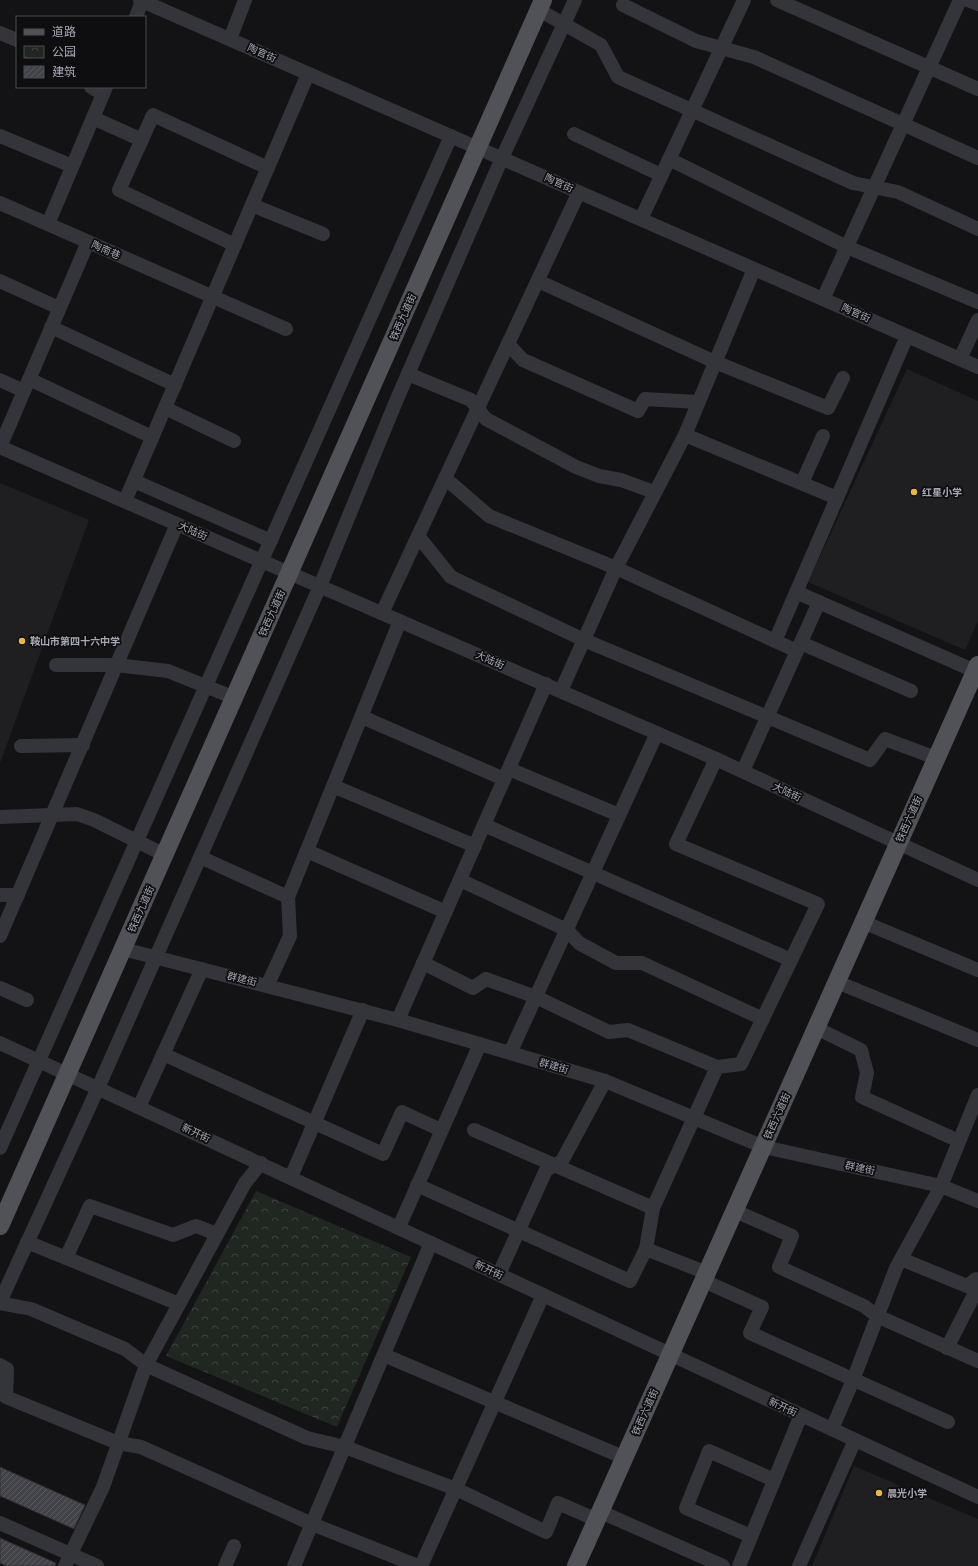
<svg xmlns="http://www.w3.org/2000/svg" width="978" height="1566" viewBox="0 0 978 1566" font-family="Figtree,'Noto Sans SC',sans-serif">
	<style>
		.built { fill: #1f1f22 }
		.park { fill: url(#park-crowns) }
		.building { fill: url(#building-hatch); stroke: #2e2d31 }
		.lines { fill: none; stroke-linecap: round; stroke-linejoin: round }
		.minor { stroke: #34353a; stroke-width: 14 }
		.major { stroke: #515258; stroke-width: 18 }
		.poi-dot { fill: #e8b938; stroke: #0e0e10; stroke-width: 1.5 }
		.labels { text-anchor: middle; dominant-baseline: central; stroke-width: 3.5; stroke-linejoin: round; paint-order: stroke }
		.street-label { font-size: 10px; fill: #a6a9b5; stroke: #0e0e10 }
		.poi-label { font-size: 10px; font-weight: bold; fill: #a6a9b5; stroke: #0e0e10; text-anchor: start }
	</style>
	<defs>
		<pattern id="park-crowns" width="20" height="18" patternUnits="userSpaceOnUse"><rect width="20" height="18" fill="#202721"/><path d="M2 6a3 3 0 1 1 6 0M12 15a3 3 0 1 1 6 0" fill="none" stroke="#3d443f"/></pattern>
		<pattern id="building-hatch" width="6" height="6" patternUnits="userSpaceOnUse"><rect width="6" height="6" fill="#424348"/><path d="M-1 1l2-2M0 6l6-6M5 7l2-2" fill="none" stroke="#5a5b60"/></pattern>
	</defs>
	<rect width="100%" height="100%" fill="#131315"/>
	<g class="built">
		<path d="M907 369 978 401V621L965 650 808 582Z"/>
		<path d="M0 483 89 520 0 763Z"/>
		<path d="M854 1466 978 1519V1566H812Z"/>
	</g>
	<path class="park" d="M256 1191 411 1257 337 1427 166 1356Z"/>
	<g class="building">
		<path d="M0 1467 85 1505 74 1529 0 1496Z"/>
		<path d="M0 1538 56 1563 55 1566H7L0 1563Z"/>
	</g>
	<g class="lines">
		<g class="minor">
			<path d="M140 0 978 367"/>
			<path d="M777 0 978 89"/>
			<path d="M968 0 978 4"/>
			<path d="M623 5 696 41 754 57 978 158"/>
			<path d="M539 10 601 45 618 77 853 183 898 192 978 229"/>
			<path d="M136 17 142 1"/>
			<path d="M0 33 17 40"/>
			<path d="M230 39 245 0"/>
			<path d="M91 87 103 94"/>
			<path d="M93 118 142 140"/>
			<path d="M574 134 661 175"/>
			<path d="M0 136 72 166"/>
			<path d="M669 159 847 247 978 302"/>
			<path d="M0 203 286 329"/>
			<path d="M252 205 323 234"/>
			<path d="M641 219 744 0"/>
			<path d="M48 224 106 87"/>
			<path d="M235 245 119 190 153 115 268 168"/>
			<path d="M0 281 59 308"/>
			<path d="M538 281 715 362 828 408 843 378"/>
			<path d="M823 299 960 0"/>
			<path d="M51 327 175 385"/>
			<path d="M508 344 523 360 638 411 645 399 698 402"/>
			<path d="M960 359 978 320"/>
			<path d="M408 374 471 400 486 419 576 467 599 476 621 480 654 492"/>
			<path d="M29 379 152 437"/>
			<path d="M0 380 24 391"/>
			<path d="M165 408 234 441"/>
			<path d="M685 435 837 498 775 641"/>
			<path d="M0 447 716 759 978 880"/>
			<path d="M0 447 88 242"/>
			<path d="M445 478 489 516 616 568 797 651"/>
			<path d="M134 481 271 541"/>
			<path d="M802 483 823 436"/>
			<path d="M837 498 907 336"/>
			<path d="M125 501 308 74"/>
			<path d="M418 536 451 577 584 640 870 760 885 739 936 758"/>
			<path d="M796 592 975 671"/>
			<path d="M382 613 579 192"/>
			<path d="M801 643 911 691"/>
			<path d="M56 665H116L168 671 235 698"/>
			<path d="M561 691 616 568 685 435 754 269"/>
			<path d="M362 717 504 779"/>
			<path d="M21 746 83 745"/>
			<path d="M509 769 619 815"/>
			<path d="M743 771 819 602"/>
			<path d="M333 786 475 846"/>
			<path d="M0 817 77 814 94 820 165 855"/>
			<path d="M484 825 791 960"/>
			<path d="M307 851 446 912"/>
			<path d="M200 857 288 897"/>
			<path d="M460 880 567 930 579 943 616 963H642L763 1019"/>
			<path d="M0 895H18"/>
			<path d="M863 922 978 970"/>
			<path d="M0 936 177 524"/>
			<path d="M123 949 398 1020 605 1081 764 1147 941 1186 978 1201"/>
			<path d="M423 963 473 988 486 979 536 997 609 1032 628 1030 717 1067"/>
			<path d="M837 982 978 1040"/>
			<path d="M267 986 290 936 288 897 400 621"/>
			<path d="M0 988 27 1000"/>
			<path d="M398 1020 546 684"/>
			<path d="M816 1028 861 1050 867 1073 862 1097 959 1141"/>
			<path d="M0 1043 978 1497"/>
			<path d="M510 1053 657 733"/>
			<path d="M163 1054 383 1154 402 1112 441 1130"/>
			<path d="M139 1107 202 969"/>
			<path d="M474 1130 653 1208 717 1067 741 1064 818 904 676 844 716 759"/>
			<path d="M0 1148 451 136"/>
			<path d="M291 1177 363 1010"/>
			<path d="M417 1185 630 1281 646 1249 653 1208"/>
			<path d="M735 1211 792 1236 779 1267 864 1306 877 1316 978 1361"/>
			<path d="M399 1227 480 1044"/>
			<path d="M27 1242 179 1304"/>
			<path d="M646 1249 707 1273"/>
			<path d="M66 1258 90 1206 173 1235 196 1226 217 1234"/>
			<path d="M901 1259 967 1286 976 1279 978 1280"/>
			<path d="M499 1274 546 1170 562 1161 605 1081"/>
			<path d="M704 1281 762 1307 750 1333 948 1422"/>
			<path d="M0 1302 98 1088 320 586 397 399 502 158 575 0"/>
			<path d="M0 1303 31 1309 125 1349 146 1365 307 1438 345 1447 456 1489 546 1532 558 1503 597 1520"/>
			<path d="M947 1348 978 1287"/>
			<path d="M384 1355 625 1458"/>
			<path d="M0 1365 7 1369 6 1397 118 1443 141 1447 312 1524 418 1566"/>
			<path d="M832 1429 853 1380 896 1268 941 1186 978 1095"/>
			<path d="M601 1512 723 1566"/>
			<path d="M0 1523 97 1566"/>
			<path d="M751 1536 686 1508 709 1451 774 1480"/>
			<path d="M65 1566 103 1487 146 1365 245 1183 261 1163"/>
			<path d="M225 1566 234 1546"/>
			<path d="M294 1566 431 1243"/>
			<path d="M421 1566 543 1295"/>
			<path d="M739 1566 801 1415"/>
			<path d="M799 1566 855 1440"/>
		</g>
		<g class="major">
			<path d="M0 1226 543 0"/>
			<path d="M576 1566 978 665"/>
		</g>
	</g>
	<g class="poi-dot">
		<circle cx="914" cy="492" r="4"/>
		<circle cx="22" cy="641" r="4"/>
		<circle cx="879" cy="1493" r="4"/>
	</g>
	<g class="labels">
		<g class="street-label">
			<text transform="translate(262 53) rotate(24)">陶官街</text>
			<text transform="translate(559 183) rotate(24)">陶官街</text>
			<text transform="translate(106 250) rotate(24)">陶南巷</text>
			<text transform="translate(856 313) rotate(24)">陶官街</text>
			<text transform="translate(403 317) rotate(-66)">铁西九道街</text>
			<text transform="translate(193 531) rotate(24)">大陆街</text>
			<text transform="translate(272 613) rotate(-66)">铁西九道街</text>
			<text transform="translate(490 660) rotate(23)">大陆街</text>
			<text transform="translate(787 792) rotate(25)">大陆街</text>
			<text transform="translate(909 819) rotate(-66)">铁西六道街</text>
			<text transform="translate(141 909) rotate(-66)">铁西九道街</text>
			<text transform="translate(242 979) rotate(14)">群建街</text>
			<text transform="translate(554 1066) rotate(16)">群建街</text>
			<text transform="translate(777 1116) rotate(-66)">铁西六道街</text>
			<text transform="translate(196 1133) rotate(25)">新开街</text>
			<text transform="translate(860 1168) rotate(12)">群建街</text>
			<text transform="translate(489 1270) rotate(25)">新开街</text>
			<text transform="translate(783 1407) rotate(25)">新开街</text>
			<text transform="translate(645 1412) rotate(-66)">铁西六道街</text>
		</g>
		<g class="poi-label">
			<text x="922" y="492">红星小学</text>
			<text x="30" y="641">鞍山市第四十六中学</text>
			<text x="887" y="1493">晨光小学</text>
		</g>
	</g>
	<rect x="16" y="16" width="130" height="72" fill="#0e0e10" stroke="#4b4c52"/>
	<rect x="24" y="29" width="20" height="6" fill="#515258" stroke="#4b4c52"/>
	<text x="52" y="36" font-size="12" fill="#a6a9b5">道路</text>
	<rect x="24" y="46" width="20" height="12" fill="url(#park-crowns)" stroke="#4b4c52"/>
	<text x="52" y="56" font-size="12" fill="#a6a9b5">公园</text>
	<rect x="24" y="66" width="20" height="12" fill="url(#building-hatch)" stroke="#4b4c52"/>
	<text x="52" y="76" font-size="12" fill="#a6a9b5">建筑</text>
</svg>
